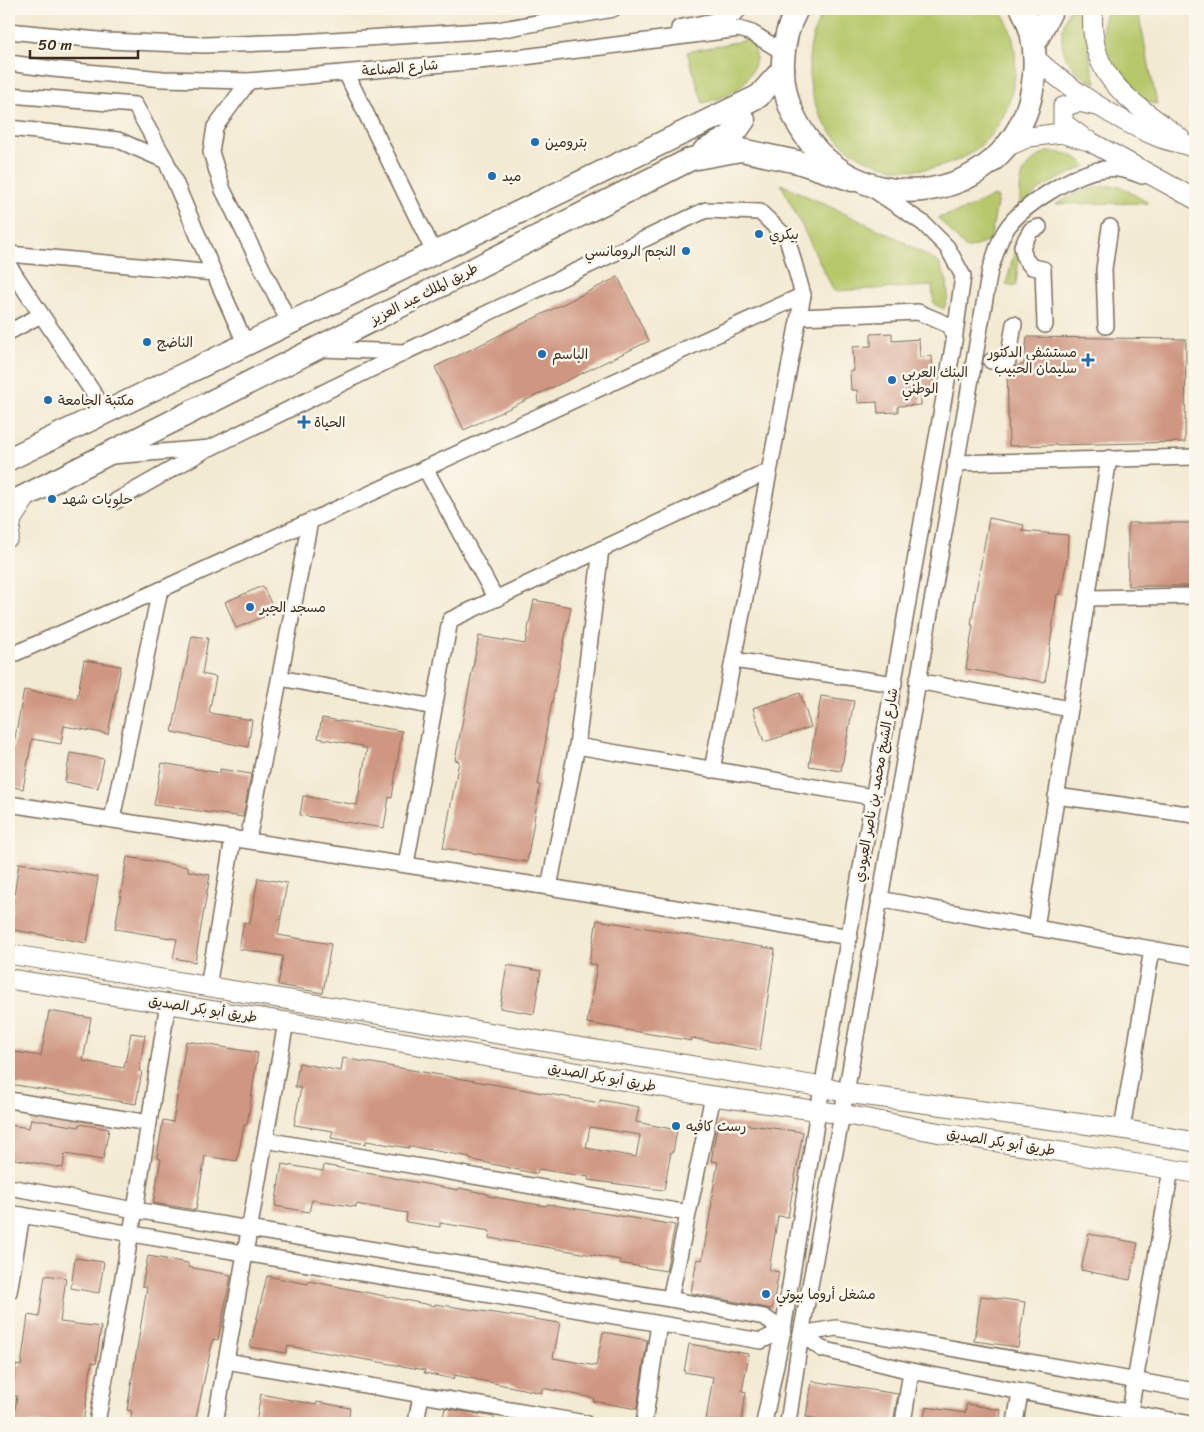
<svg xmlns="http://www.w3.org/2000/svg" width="1204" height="1432" viewBox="0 0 1204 1432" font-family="Sriracha,'Playpen Sans Arabic',sans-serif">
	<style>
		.green { fill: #b6c86b; stroke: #787944 }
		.building { fill: #cf9782; fill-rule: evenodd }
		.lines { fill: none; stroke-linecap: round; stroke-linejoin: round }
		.minor-casing { stroke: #7b6d5d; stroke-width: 18 }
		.major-casing { stroke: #7b6d5d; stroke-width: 21 }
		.highway-casing { stroke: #7b6d5d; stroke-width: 25 }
		.minor { stroke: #fff; stroke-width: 15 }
		.major { stroke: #fff; stroke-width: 19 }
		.highway { stroke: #fff; stroke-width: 22 }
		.poi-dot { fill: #1f6fb2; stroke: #fbf7ec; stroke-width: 2 }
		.labels { text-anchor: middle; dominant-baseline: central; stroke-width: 5; stroke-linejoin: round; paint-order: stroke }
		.street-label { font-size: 14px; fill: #3b2a1e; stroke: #fbf7ec }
		.poi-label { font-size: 14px; fill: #3b2a1e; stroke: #fbf7ec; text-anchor: start }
	</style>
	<rect width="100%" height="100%" fill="#fbf7ec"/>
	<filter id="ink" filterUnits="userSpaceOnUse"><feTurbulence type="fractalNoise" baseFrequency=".02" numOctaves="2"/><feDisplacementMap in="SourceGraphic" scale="10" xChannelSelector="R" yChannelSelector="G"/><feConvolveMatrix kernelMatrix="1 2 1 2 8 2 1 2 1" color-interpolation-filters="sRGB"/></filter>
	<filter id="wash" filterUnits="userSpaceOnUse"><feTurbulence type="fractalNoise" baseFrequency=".0096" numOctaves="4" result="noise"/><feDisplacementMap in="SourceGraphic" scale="20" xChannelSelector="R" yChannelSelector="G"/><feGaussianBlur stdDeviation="1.12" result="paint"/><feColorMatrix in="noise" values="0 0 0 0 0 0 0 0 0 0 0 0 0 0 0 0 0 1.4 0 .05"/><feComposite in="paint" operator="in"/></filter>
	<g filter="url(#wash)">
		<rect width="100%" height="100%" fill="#f3ead3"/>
		<g class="green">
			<path d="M826 9H999C1016 31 1019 65 1012 92 983 210 807 188 809 65 809 46 814 25 826 9Z"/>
			<path d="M1070 9H1088L1090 61 1096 83C1063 71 1053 38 1070 9Z"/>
			<path d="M1107 9H1142L1138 11 1157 104 1143 102 1126 93 1104 52 1103 22Z"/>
			<path d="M746 40C767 52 751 79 736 90 727 97 714 100 703 103L687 52Z"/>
			<path d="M1046 152C1062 152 1075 153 1086 166L1044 186 1020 207C1020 177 1019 168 1046 152Z"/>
			<path d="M781 184 897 238 939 263 947 281 948 297 944 309 934 304 932 286 834 291Z"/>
			<path d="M1104 186H1120L1148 203 1056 204 1077 193Z"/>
			<path d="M994 196 998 198 990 241 967 249 938 218 967 209Z"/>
			<path d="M1016 245 1019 255 1016 286 1006 285Z"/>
		</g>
		<g id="blocks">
			<g class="building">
				<path d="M618 277 649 341 464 430 435 367Z"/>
				<path d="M892 333V341L919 339 920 357 932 356 933 390 921 391V405L898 406V412L878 413 877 402 858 403 857 390H851L850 371H854L853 347 871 346V334Z"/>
				<path d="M1027 337 1186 339 1185 442 1009 446 1007 370 1024 364Z"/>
				<path d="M989 518 1024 525 1022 531 1068 535 1067 560 1060 595 1057 594 1045 682 966 669 973 625H971L976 591Z"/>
				<rect x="1128" y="523" width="67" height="63"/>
				<path d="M263 586 275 612 236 628 225 602Z"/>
				<path d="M534 600 571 607 545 737 546 738 538 785H540L527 862 443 848 459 761 455 760 479 636 525 644Z"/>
				<path d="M192 636 208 638 202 674 216 677 209 713 252 720 248 747 172 732Z"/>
				<path d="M84 660 121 666 108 734 64 726 61 744 32 739 23 789 9 786V747L13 748 24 690 77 699Z"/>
				<path d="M800 693 811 727 764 742 753 708Z"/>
				<path d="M821 696 854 701 841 771 809 766Z"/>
				<path d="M322 718 402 731 392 798 389 797 384 828 300 815 303 796 357 805 367 748H362V746L318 738Z"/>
				<path d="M70 753 104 759 98 788 65 782Z"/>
				<path d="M162 763 220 773V769L251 774 243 817 154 805Z"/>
				<path d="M127 857 188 867V871L210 875 195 962 173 958 177 939 115 929Z"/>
				<path d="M19 863 98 877 87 943 9 929Z"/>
				<path d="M258 878 287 883 278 935 331 944 323 993 278 985 283 956 239 949 244 922 250 924Z"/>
				<path d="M597 920 775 949 760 1050 692 1038 691 1041 587 1023 597 965 589 964Z"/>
				<path d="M507 965 541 971 534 1014 500 1008Z"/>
				<path d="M49 1011 91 1018 83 1061 124 1068 131 1033 145 1035 139 1071H142L136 1104 9 1084V1051L41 1056Z"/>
				<path d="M186 1041 258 1053 247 1125H244L237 1161 205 1156 196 1210 153 1203 161 1159 157 1158 163 1120 173 1122Z"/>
				<path d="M343 1058 600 1103V1100L639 1107 636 1122 677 1130 673 1152H671L664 1190 588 1180 589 1177 538 1169 537 1174 469 1159 470 1157 409 1146V1148L366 1141V1144L331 1138 333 1131 294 1125 301 1088 295 1087 299 1063 341 1071ZM590 1127 640 1135 636 1157 586 1148Z"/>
				<path d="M31 1119 79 1127V1124L109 1129 103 1160 65 1154 63 1168 9 1158V1125L29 1128Z"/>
				<path d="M718 1121 803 1132 788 1217 778 1216 769 1270 779 1272 772 1309 691 1293 697 1259 702 1260 712 1203 711 1202 718 1162 711 1161Z"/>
				<path d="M282 1164 323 1171 324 1165 458 1190 459 1188 488 1194V1196L546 1206 547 1204 675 1225 666 1271 619 1263 620 1260 576 1252 489 1238 490 1231 440 1223V1227L406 1222 407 1213 356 1204V1207L312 1200 309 1212 275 1206Z"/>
				<path d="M1089 1234 1138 1243 1130 1280 1081 1270Z"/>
				<path d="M148 1256 188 1263V1267L231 1275 218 1340 213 1339 195 1423H130L132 1411 127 1410 147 1287 142 1286Z"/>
				<path d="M75 1258 104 1262 99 1293 71 1288Z"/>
				<path d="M45 1275 66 1278 60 1322 101 1327 96 1363 92 1362 83 1423H13L17 1396 12 1395 16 1365 21 1366 28 1315 39 1317Z"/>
				<path d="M267 1276 308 1284 309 1281 435 1306V1304L560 1323 553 1358 596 1366 603 1332 647 1340 637 1409 593 1401 594 1398 542 1388V1393L455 1375 454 1379 424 1373 425 1370 288 1346 286 1353 250 1347Z"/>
				<path d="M981 1296 1025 1302 1018 1347 974 1341Z"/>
				<path d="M689 1344 749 1354 742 1391 746 1392 741 1423 706 1420 713 1377 684 1372Z"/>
				<path d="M812 1381 898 1394 893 1423H872L850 1420V1423H845L806 1417Z"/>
				<path d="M261 1394 316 1405 317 1402 350 1408 348 1423H256Z"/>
				<path d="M967 1404 1001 1410 999 1423H923L926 1407 965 1413Z"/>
				<path d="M445 1408 494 1417V1423H442Z"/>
			</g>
		</g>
	</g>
	<g filter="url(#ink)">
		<use href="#blocks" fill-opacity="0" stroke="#7b6d5d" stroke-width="1"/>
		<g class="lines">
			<g class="minor-casing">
				<g id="minor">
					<path d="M679 28C693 25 736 19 739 9"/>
					<path d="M9 31 108 41 204 45 299 42 498 30 613 9"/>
					<path d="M9 63 53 69 163 79 249 81 524 57 739 29 752 33 783 52"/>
					<path d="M346 73 435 254"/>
					<path d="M249 81 215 127 211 152 223 190 290 324"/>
					<path d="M9 95 135 105 166 161"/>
					<path d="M9 128 118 140 166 161 214 273"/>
					<path d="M1039 227 1031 230 1022 246 1025 259 1032 267 1043 269 1045 325"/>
					<path d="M9 254 214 273 246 345"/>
					<path d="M9 266 106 412"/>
					<path d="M799 317 918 312 951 326 954 340"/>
					<path d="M1106 326 1104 269 1110 227"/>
					<path d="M9 332 41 315"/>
					<path d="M991 361H1008L1014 324"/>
					<path d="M112 456 210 448 404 353"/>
					<path d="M955 463 1195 457"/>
					<path d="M425 468 496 599"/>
					<path d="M116 501 204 451"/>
					<path d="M1087 598 1195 596"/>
					<path d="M9 656 160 590 803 295 787 238 760 212 706 210 405 352 320 349"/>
					<path d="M733 660 894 684"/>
					<path d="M280 678 434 707"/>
					<path d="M917 681 1070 709"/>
					<path d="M577 746 872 797"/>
					<path d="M712 770 803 295"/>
					<path d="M1056 796 1195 815"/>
					<path d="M9 804 549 887 850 937"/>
					<path d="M112 819 160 590"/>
					<path d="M248 840 310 521"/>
					<path d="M406 864 450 620 769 471"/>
					<path d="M549 887 577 746 601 549"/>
					<path d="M879 899 1195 957"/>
					<path d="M1036 928 1109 458"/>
					<path d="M208 987 233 838"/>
					<path d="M9 1100 149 1123"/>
					<path d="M1122 1129 1152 949"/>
					<path d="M265 1140 688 1213"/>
					<path d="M9 1187 135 1210 670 1299 764 1317 783 1330 761 1341 9 1213"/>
					<path d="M9 1292 22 1215"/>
					<path d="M670 1299 713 1096"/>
					<path d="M801 1334 836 1328 1195 1391"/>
					<path d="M801 1334 822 1349 911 1371 1186 1423"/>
					<path d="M226 1361 585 1423"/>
					<path d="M97 1423 135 1210 168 1003"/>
					<path d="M215 1423 286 1022"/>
					<path d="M416 1423 421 1395"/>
					<path d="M644 1423 659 1324"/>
					<path d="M764 1423 783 1330 818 1111 954 341 963 276 947 247 923 223 874 190"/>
					<path d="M788 1423 801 1334 846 1093 990 270C995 257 998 242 1005 231 1019 207 1077 171 1105 169 1118 167 1130 171 1142 176"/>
					<path d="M903 1423 911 1371"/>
					<path d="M1015 1423 1020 1393"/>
					<path d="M1128 1423 1171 1169"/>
				</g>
			</g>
			<g class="major-casing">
				<g id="major">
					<path d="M1093 9C1087 79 1131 100 1180 138"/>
					<path d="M1035 58C1069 89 1116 120 1158 137 1170 142 1183 143 1195 148"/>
					<path d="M1081 136 1063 123V107L1079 102 1096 106"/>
					<path d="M1004 148 1029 137 1061 133 1089 141 1195 199"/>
					<path d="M9 537 12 519 29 493"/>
					<path d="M9 954 823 1087 846 1093 1122 1129 1195 1142"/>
					<path d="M9 979 286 1022 713 1096 842 1114 941 1133 1195 1173"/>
				</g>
			</g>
			<g class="highway-casing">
				<g id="highway">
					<path d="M797 9C780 40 778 82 793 114 849 235 1024 206 1034 75 1036 53 1033 29 1022 9"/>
					<path d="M1034 45 1052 9"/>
					<path d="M704 151 734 134 744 120 736 115 718 116"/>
					<path d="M9 459 759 96 783 69"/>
					<path d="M9 504 691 159 741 150 798 162 853 180"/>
				</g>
			</g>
			<use href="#minor" class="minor"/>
			<use href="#major" class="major"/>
			<use href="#highway" class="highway"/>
		</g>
	</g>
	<g class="poi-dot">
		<circle cx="535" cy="142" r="5"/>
		<circle cx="492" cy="176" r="5"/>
		<circle cx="759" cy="234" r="5"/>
		<circle cx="686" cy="251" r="5"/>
		<circle cx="147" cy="342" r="5"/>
		<circle cx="542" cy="354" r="5"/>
		<path d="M1085.5 352.5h5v5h5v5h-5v5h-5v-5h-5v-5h5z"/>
		<circle cx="892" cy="380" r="5"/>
		<circle cx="48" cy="400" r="5"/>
		<path d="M301.5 414.5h5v5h5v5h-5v5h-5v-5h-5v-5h5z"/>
		<circle cx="52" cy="499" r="5"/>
		<circle cx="250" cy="607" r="5"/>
		<circle cx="676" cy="1126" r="5"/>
		<circle cx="766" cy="1294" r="5"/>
	</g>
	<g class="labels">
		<g class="street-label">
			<text transform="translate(400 68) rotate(-5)">شارع الصناعة</text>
			<text transform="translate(424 294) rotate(-27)">طريق الملك عبد العزيز</text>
			<text transform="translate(876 785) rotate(-80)">شارع الشيخ محمد بن ناصر العبودي</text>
			<text transform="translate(203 1009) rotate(9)">طريق أبو بكر الصديق</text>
			<text transform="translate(602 1077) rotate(10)">طريق أبو بكر الصديق</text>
			<text transform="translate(1001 1142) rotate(9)">طريق أبو بكر الصديق</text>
		</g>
		<g class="poi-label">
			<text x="545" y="142">بترومين</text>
			<text x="502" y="176">ميد</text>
			<text x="769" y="234">بيكري</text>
			<text x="676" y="251" text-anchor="end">النجم الرومانسي</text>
			<text x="157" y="342">الناضج</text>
			<text x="1077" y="352" text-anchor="end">مستشفى الدكتور<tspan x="1077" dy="16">سليمان الحبيب</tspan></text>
			<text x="552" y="354">الباسم</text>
			<text x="902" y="372">البنك العربي<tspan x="902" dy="16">الوطني</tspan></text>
			<text x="58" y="400">مكتبة الجامعة</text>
			<text x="314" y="422">الحياة</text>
			<text x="62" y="499">حلويات شهد</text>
			<text x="260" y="607">مسجد الجبر</text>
			<text x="686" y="1126">رست كافيه</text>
			<text x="776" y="1294">مشغل أروما بيوتي</text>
		</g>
	</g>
	<rect width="1204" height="1432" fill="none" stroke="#fbf7ec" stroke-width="30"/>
	<path d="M30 50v8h108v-8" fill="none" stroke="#3b2a1e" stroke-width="2.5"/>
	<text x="38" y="50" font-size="15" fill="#3b2a1e" stroke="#fbf7ec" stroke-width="4" paint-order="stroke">50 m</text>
</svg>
